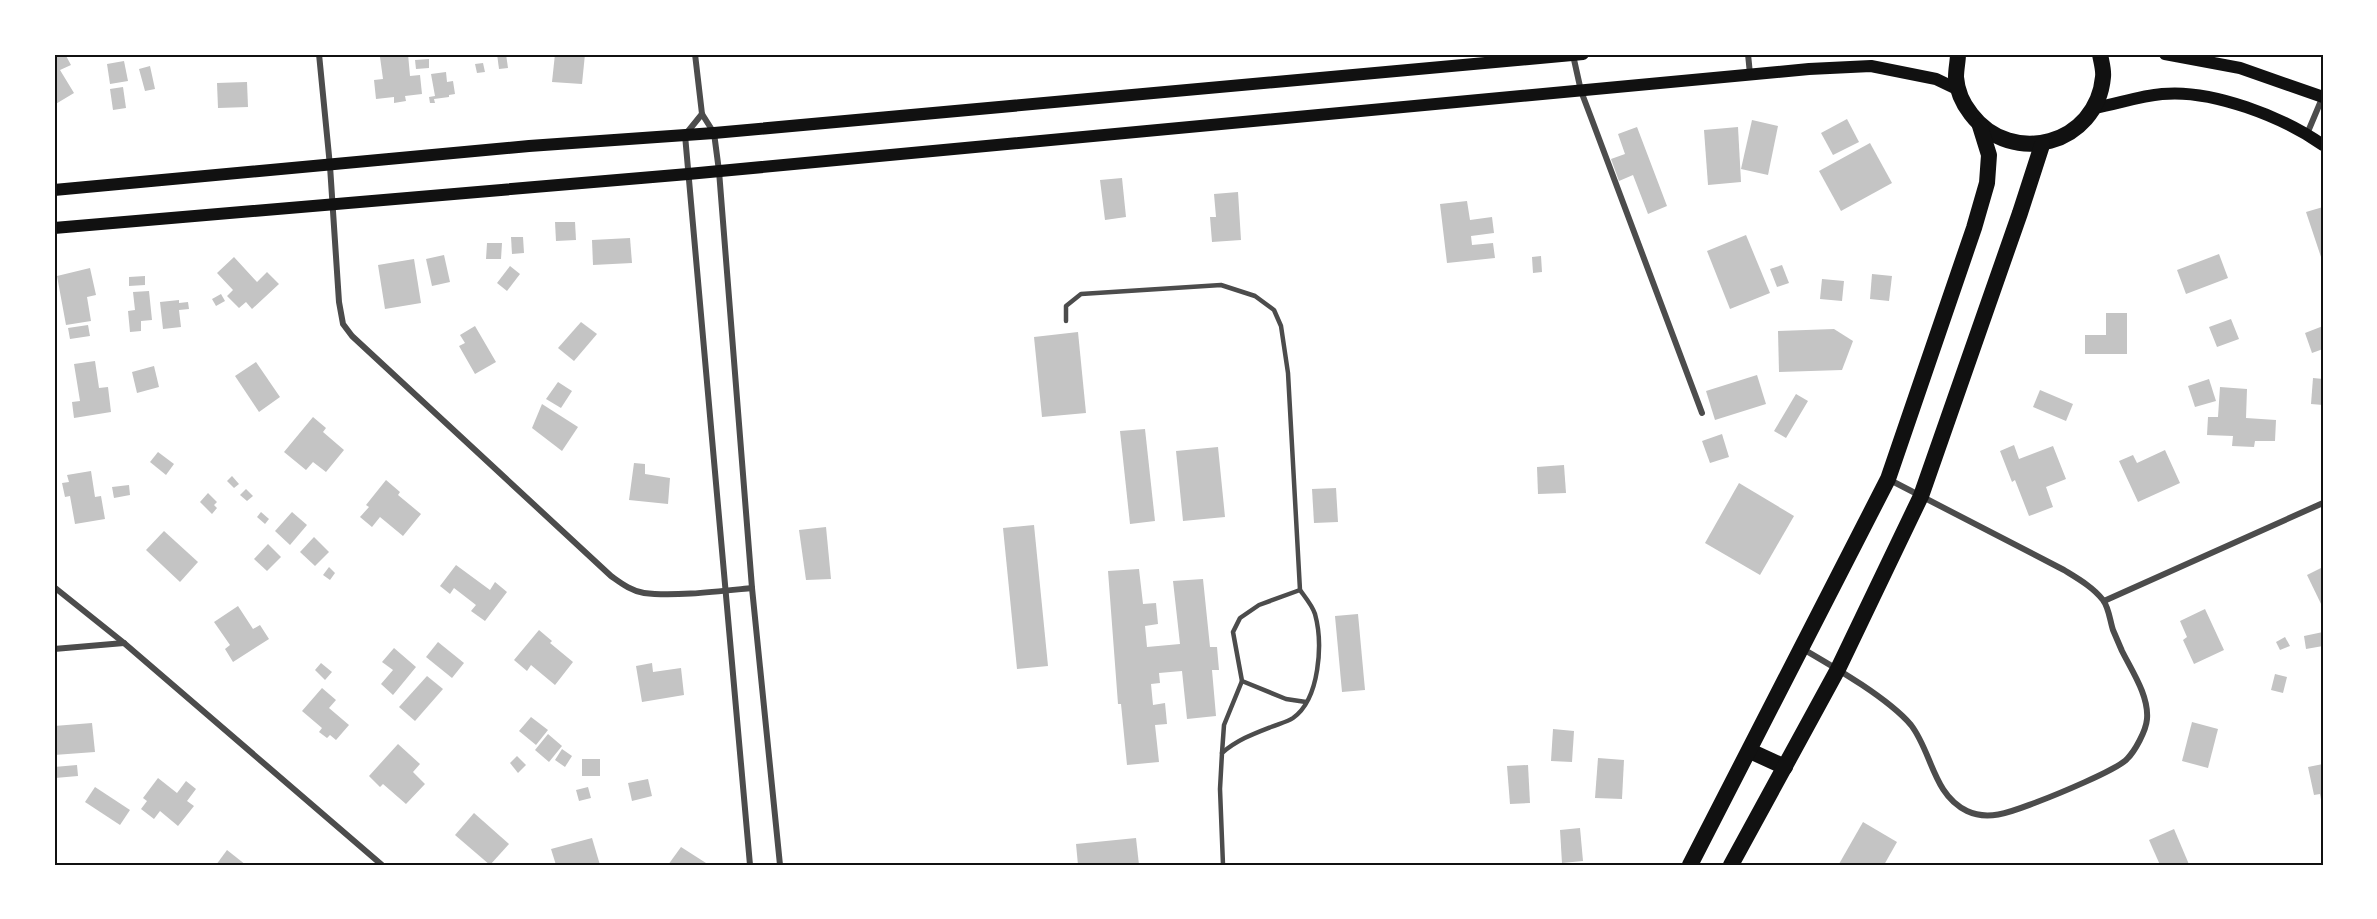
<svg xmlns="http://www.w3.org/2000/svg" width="2377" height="919" viewBox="0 0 2377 919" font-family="Mulish,sans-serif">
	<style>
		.building { fill: #c4c4c4 }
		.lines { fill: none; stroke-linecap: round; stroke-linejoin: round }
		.service { stroke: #4c4c4c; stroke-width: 4.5 }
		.minor { stroke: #4c4c4c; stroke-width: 6 }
		.secondary { stroke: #111; stroke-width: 12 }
		.trunk { stroke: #111; stroke-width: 16 }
		.neatline { fill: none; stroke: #111; stroke-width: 2 }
	</style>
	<rect width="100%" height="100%" fill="#fff"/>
	<g class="building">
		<path d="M54 54H65L71 65 60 70 74 93 54 105Z"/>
		<path d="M408 54 410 76 420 75 422 94 405 96 406 101 394 103V97L376 99 374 80 383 79 380 57Z"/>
		<path d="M497 54H506L508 68 499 69Z"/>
		<path d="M555 54H585L582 84 552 82Z"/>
		<path d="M429 59V68L416 69 415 60Z"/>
		<path d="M124 61 128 81 110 84 107 64Z"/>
		<path d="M483 63 485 72 477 73 475 64Z"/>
		<path d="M150 66 155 89 145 91 139 69Z"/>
		<path d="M446 72 447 82 453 81 455 94 449 95V97L434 99 435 103H430L429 97 435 96 431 74Z"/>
		<path d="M247 82 248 107 218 108 217 83Z"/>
		<path d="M123 87 126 108 113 110 110 89Z"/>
		<path d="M1847 119 1859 142 1833 155 1821 133Z"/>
		<path d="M1752 120 1778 126 1768 175 1741 169Z"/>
		<path d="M1637 127 1667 206 1648 214 1633 175 1619 181 1611 159 1625 154 1618 134Z"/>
		<path d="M1738 127 1741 182 1708 185 1704 130Z"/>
		<path d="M1870 143 1892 183 1841 211 1819 171Z"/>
		<path d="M1122 178 1126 217 1105 220 1100 180Z"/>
		<path d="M1238 192 1241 240 1212 242 1210 217H1216L1214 194Z"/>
		<path d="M1467 201 1470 220 1492 217 1494 233 1471 236 1472 245 1493 243 1495 258 1447 263 1440 204Z"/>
		<path d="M2323 207V263L2306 212Z"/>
		<path d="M555 222H575L576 240 556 241Z"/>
		<path d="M1746 235 1770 293 1730 309 1707 251Z"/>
		<path d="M511 237H523L524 253 512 254Z"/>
		<path d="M630 238 632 263 593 265 592 240Z"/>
		<path d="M487 243H502L501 259H486Z"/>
		<path d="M2219 254 2228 278 2186 294 2177 270Z"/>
		<path d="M444 255 450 282 432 286 426 259Z"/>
		<path d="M1541 256 1542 272 1533 273 1532 257Z"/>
		<path d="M234 257 257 282 267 272 279 284 252 309 246 302 239 308 227 296 233 290 217 273Z"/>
		<path d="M414 259 421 303 385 309 378 265Z"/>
		<path d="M1782 265 1789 283 1777 287 1770 269Z"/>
		<path d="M510 266 520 274 507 291 497 283Z"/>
		<path d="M90 268 96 295 87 297 91 321 66 325 57 276Z"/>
		<path d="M1872 274 1892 276 1889 301 1870 299Z"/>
		<path d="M145 276V285L129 286V277Z"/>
		<path d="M1822 279 1844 281 1842 301 1820 299Z"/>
		<path d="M149 291 152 320 141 321V331L130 332 128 311 135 310 133 292Z"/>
		<path d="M221 294 225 301 216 306 212 299Z"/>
		<path d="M179 300V303L188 302 189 309 179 310 181 327 163 329 160 302Z"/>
		<path d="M2106 313H2127V354H2085V335H2106Z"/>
		<path d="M2231 319 2239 339 2217 347 2209 327Z"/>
		<path d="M581 322 597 334 574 361 558 348Z"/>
		<path d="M88 325 90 336 70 339 68 328Z"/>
		<path d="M475 326 496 362 475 374 459 346 465 343 460 335Z"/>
		<path d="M2323 326V349L2312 353 2305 333Z"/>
		<path d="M1834 329 1853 341 1842 370 1779 372 1778 331Z"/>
		<path d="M1078 332 1086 413 1042 417 1034 337Z"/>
		<path d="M95 361 99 388 108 387 111 412 74 418 72 402 80 401 74 364Z"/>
		<path d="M256 362 280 397 259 412 235 376Z"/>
		<path d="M154 366 159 387 137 393 132 372Z"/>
		<path d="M1757 375 1766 404 1715 420 1706 391Z"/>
		<path d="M2313 378 2323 379V405L2311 404Z"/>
		<path d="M2209 379 2216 401 2195 407 2188 386Z"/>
		<path d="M558 382 572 391 561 408 546 399Z"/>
		<path d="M2220 387 2247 389 2246 418 2276 420 2275 441H2255L2254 447 2232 446 2233 436 2207 435 2208 417H2218Z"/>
		<path d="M2040 390 2073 404 2066 421 2033 407Z"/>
		<path d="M1796 394 1808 401 1786 438 1774 431Z"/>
		<path d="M542 404 578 427 562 451 532 428Z"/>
		<path d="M313 417 326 428 323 432 344 450 326 472 313 462 306 470 284 452Z"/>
		<path d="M1145 429 1155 521 1130 524 1120 431Z"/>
		<path d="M1722 434 1729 457 1710 463 1702 441Z"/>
		<path d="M2014 445 2019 459 2053 446 2066 479 2046 487 2053 507 2029 516 2015 480 2012 482 2000 451Z"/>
		<path d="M1218 447 1225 517 1183 521 1176 451Z"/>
		<path d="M2165 450 2180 483 2138 502 2119 461 2133 455 2137 463Z"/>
		<path d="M158 452 174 464 166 475 150 462Z"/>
		<path d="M634 463 645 464V474L670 478 668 504 629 500Z"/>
		<path d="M1564 465 1566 493 1538 494 1537 467Z"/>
		<path d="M91 471 95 497 101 496 105 519 75 524 70 496 65 497 62 483 69 482 67 475Z"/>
		<path d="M232 476 239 484 234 488 227 481Z"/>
		<path d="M386 480 400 492 398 495 421 514 403 536 380 517 372 527 360 517 369 507 366 505Z"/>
		<path d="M1739 483 1794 516 1760 575 1705 543Z"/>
		<path d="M129 485 130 495 114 498 112 487Z"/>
		<path d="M1336 488 1338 522 1314 523 1312 489Z"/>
		<path d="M246 489 253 496 247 501 240 495Z"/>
		<path d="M208 493 217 502 214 505 217 508 212 514 200 502Z"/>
		<path d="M261 512 269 519 265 524 257 517Z"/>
		<path d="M292 512 307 525 290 545 275 531Z"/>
		<path d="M1034 525 1048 666 1017 669 1003 528Z"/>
		<path d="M826 527 831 579 806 580 799 530Z"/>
		<path d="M164 531 198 562 180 582 146 550Z"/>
		<path d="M314 537 329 552 315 566 300 552Z"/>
		<path d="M268 544 281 557 267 571 254 559Z"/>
		<path d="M456 565 490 590 495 582 507 592 485 621 471 611 476 605 454 588 450 594 440 586Z"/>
		<path d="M329 567 335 573 330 580 323 575Z"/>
		<path d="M2323 567V608L2307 575Z"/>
		<path d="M1139 569 1143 604 1156 603 1158 624 1145 626 1147 647 1180 644 1173 581 1203 579 1210 647H1217L1219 670H1212L1216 716 1187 719 1182 671 1159 673 1160 683 1151 684 1153 705 1165 703 1167 724 1155 725 1159 762 1127 765 1121 704H1118L1108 571Z"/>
		<path d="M238 606 253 629 260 625 269 639 233 662 225 649 230 645 214 622Z"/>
		<path d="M2205 609 2224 650 2194 664 2183 640 2187 637 2180 621Z"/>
		<path d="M1358 614 1365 690 1342 692 1335 616Z"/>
		<path d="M539 630 552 641 550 643 573 662 555 685 531 665 527 671 514 660Z"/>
		<path d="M2323 632V646L2306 649 2304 636Z"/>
		<path d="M2285 637 2290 646 2280 650 2276 642Z"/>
		<path d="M438 642 464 663 452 678 426 657Z"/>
		<path d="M394 648 416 667 393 695 381 684 393 670 382 662Z"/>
		<path d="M321 663 332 672 325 680 315 670Z"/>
		<path d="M652 663 653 672 681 668 684 695 642 702 636 666Z"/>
		<path d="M2275 674 2287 677 2283 693 2271 690Z"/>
		<path d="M427 676 443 689 415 721 399 707Z"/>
		<path d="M322 688 336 700 329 708 349 725 336 740 330 735 327 738 319 732 322 728 302 711Z"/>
		<path d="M531 717 548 730 536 745 519 731Z"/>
		<path d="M2192 722 2218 729 2208 768 2182 761Z"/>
		<path d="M92 723 95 752 54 755V726Z"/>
		<path d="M1553 729 1574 731 1572 762 1551 761Z"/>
		<path d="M548 734 562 746 549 762 535 750Z"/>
		<path d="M398 744 420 764 413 772 425 784 406 804 383 784 380 787 369 776Z"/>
		<path d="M562 749 572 756 565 767 555 760Z"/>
		<path d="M517 756 526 765 518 773 510 763Z"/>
		<path d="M1598 758 1624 760 1622 799 1595 798Z"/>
		<rect x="582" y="759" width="18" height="17"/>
		<path d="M2323 764V805H2322L2320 794 2314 795 2308 767Z"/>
		<path d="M77 765 78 776 55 778 54 767Z"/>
		<path d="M1528 765 1530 803 1510 804 1507 766Z"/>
		<path d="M158 778 177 793 186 781 196 789 187 801 194 806 178 826 160 811 154 819 141 809 147 801 143 798Z"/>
		<path d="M648 779 652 796 632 801 628 783Z"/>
		<path d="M95 787 130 810 120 825 85 802Z"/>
		<path d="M588 787 591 798 579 801 576 790Z"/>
		<path d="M474 813 509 844 490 865 455 835Z"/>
		<path d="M1863 822 1897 842 1884 865H1841L1839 864Z"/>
		<path d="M1580 828 1583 861 1562 863 1560 830Z"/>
		<path d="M2174 829 2188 862 2189 865H2160L2149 840Z"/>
		<path d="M592 838 600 865H556L551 849Z"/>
		<path d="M1136 838 1139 865H1078L1076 844Z"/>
		<path d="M681 847 706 863 705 865H668Z"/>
		<path d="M227 850 246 865H216Z"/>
	</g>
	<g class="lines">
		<g class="service">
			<path d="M1066 321V306L1081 294 1221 285 1255 296 1274 310 1281 326 1288 373 1300 590C1305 597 1312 605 1315 614 1323 643 1320 699 1293 718 1287 722 1278 724 1271 727 1253 734 1237 740 1222 753L1220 789 1223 865"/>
			<path d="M1242 681 1286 699 1306 702"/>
			<path d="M1222 753 1224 725 1242 681 1233 632 1240 618 1259 605 1300 590"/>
		</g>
		<g class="minor">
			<path d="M319 54 330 166 339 302 343 324 352 336 611 576C621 583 631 591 644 593 673 597 722 591 752 588"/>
			<path d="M695 54 702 114 714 133 719 171 752 588 780 865"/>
			<path d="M1748 54 1750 74"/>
			<path d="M1573 55 1581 91 1592 120 1702 413"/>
			<path d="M702 114 685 135 750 865"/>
			<path d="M2307 134 2323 96"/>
			<path d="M54 587 124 643 382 865"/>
			<path d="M2104 601 2323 503"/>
			<path d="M54 649 124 643"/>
			<path d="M1803 649C1834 667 1888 698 1911 725 1932 752 1933 795 1967 811 1990 822 2015 810 2037 802 2053 796 2117 770 2127 759 2135 751 2146 731 2147 719 2149 696 2132 671 2122 651 2119 644 2116 637 2113 630 2110 621 2109 608 2103 600 2093 587 2077 578 2064 570L1888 479"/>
		</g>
		<g class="secondary">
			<path d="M2165 54 2240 68 2323 97"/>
			<path d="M2094 108C2117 104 2139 96 2162 94 2212 89 2283 117 2323 145"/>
			<path d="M54 190 529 146 714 133 1583 54"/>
			<path d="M54 228 688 174 1809 69 1871 66 1936 79 1959 90"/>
		</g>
		<g class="trunk">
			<path d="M1958 54C1958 61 1956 69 1956 77 1957 90 1963 104 1971 114 2012 168 2097 144 2103 77 2104 70 2101 61 2100 54"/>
			<path d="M1750 751 1785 767"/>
			<path d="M1690 865 1888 479 1974 228 1987 183 1989 155 1980 126"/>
			<path d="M1731 865 1838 669 1921 496 2020 213 2042 145"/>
		</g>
	</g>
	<rect width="2377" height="919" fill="none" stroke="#ffffff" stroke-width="111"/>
	<rect x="56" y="56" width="2266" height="808" class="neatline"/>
</svg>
